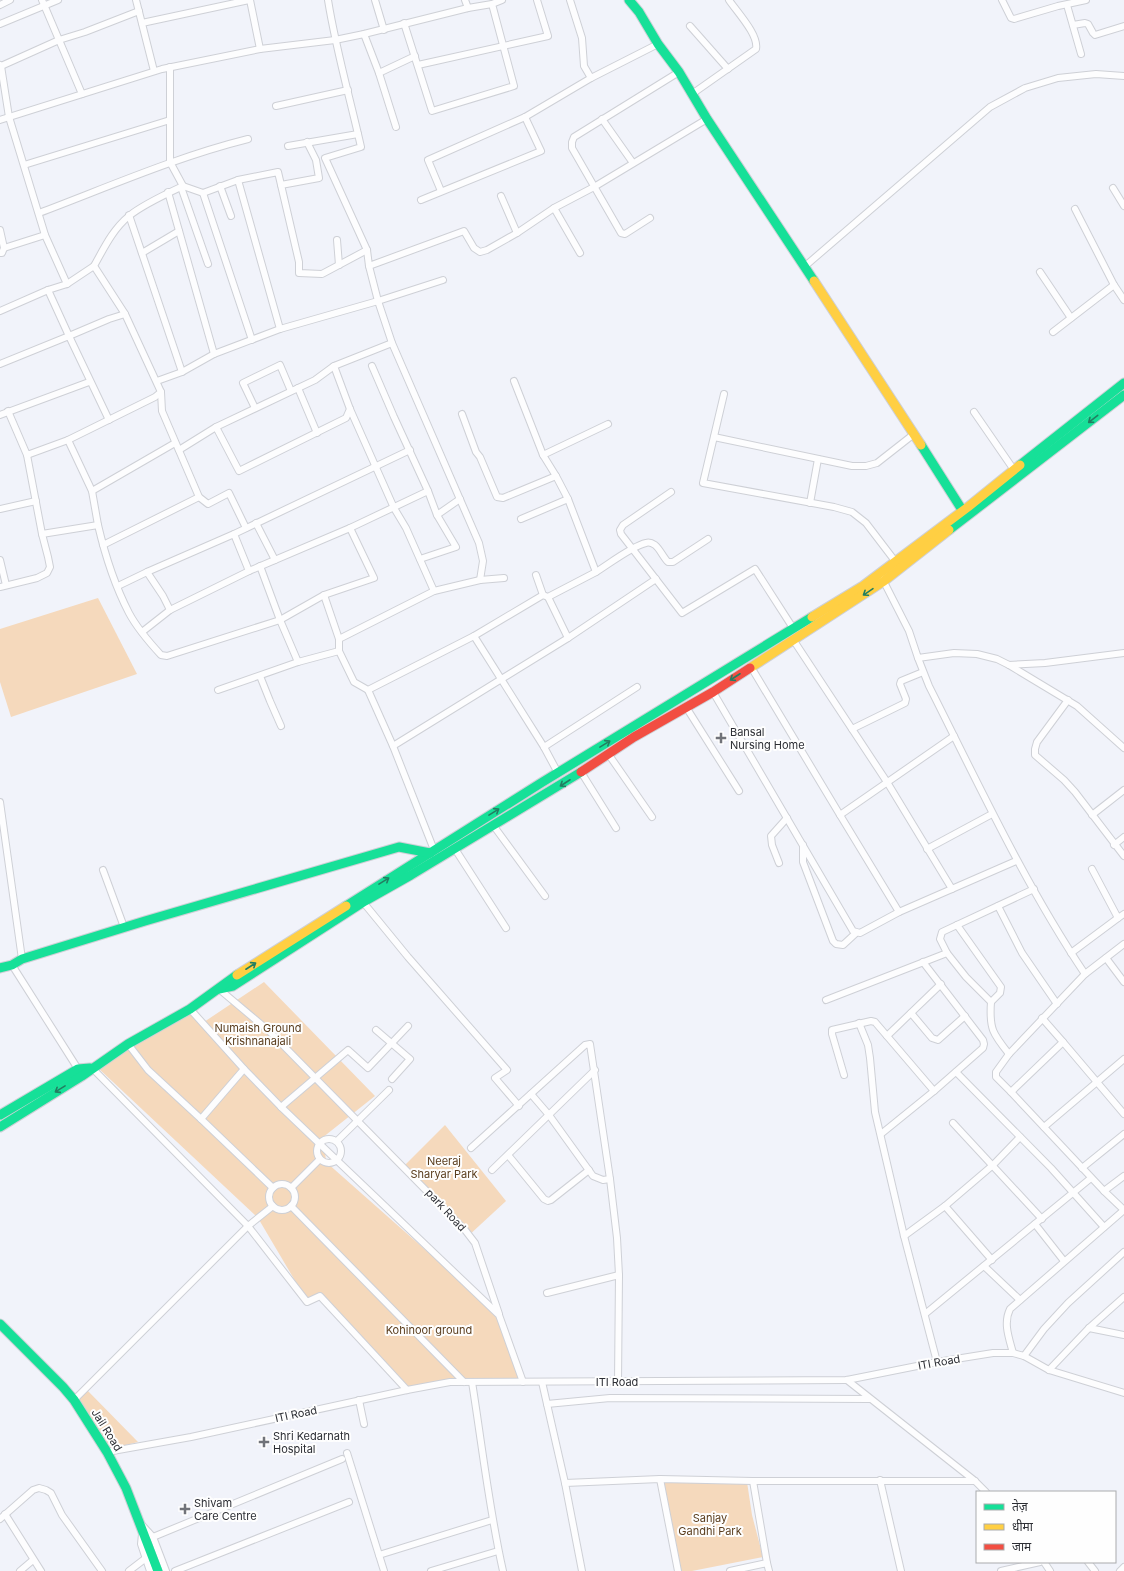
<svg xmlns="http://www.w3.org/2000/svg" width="1124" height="1571" viewBox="0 0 1124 1571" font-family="Inter,'Noto Sans Devanagari',sans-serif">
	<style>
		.green { fill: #f5d9bc }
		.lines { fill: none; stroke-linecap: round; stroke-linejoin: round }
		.street-casing { stroke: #ced0d6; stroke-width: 8 }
		.fast-casing { stroke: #ced0d6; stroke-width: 11 }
		.slow-casing { stroke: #ced0d6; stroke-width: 11 }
		.jam-casing { stroke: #ced0d6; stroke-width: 11 }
		.street { stroke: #fdfdfe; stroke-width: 6 }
		.fast { stroke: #16e098; stroke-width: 9 }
		.slow { stroke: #ffcf43; stroke-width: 9 }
		.jam { stroke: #f24e42; stroke-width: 9 }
		.oneway { stroke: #227e61 }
		.poi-dot { fill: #717379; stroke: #fefefe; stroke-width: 1.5 }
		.labels { text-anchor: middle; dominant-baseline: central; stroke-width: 4; stroke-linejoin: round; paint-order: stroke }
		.poi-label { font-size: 11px; fill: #2c2e34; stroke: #fefefe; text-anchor: start }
		.park-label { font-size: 11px; fill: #5a3d1d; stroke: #fefefe }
		.street-label { font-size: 11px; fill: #2c2e34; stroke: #fefefe }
	</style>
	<rect width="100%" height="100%" fill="#f1f3fa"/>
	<g class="green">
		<path d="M98 598 137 674 11 717 0 682V629Z"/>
		<path d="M264 982 375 1096 322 1138 324 1140 326 1162 499 1315 523 1382H472L407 1390 320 1296 307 1301 258 1218 97 1067 187 1011 201 1024Z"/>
		<path d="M445 1125 506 1201 467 1237 405 1165Z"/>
		<path d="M86 1389 138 1442 110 1449 77 1399Z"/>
		<path d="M657 1482H747L752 1515 763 1557 692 1571H675Z"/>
	</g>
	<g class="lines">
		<g class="street-casing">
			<g id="street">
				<path d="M42 0 82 94"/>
				<path d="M136 0 154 71"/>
				<path d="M250 0 260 49"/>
				<path d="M328 0C336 50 350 98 361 147L325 158 367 250 369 266 464 231 474 248 480 252 487 250 517 233 554 208 594 187 707 119"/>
				<path d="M375 0 384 30"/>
				<path d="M465 0 468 8"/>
				<path d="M570 0 582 38 584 66 591 78"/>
				<path d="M1002 0 1011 18 1014 19 1058 6 1086 0"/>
				<path d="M0 5 10 0"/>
				<path d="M1067 5 1081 54"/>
				<path d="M142 23 249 0"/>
				<path d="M404 23 432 111 514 86 492 4"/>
				<path d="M0 24 58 0"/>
				<path d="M1073 25 1085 23 1088 24 1093 33 1095 35 1124 26"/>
				<path d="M690 26 728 69"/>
				<path d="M364 34 379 73 396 127"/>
				<path d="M0 65 1 66 59 40 85 32 139 11"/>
				<path d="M418 65 548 36 537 0"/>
				<path d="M1 66 9 117 45 235 67 284"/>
				<path d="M379 73 415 56"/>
				<path d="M692 94 756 49C759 35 737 12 729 0"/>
				<path d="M276 106 348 90"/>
				<path d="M602 119 633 163"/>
				<path d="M0 120 162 69 260 49 335 40 364 34 468 8 492 4 502 0"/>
				<path d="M288 146 358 134"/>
				<path d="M24 165 170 120"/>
				<path d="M238 180 280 329"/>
				<path d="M281 185 319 178 316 160 307 142"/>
				<path d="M183 186 203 193 238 180 278 172 299 262V273L322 274 367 250"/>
				<path d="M220 186 231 216"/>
				<path d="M181 187 208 264"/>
				<path d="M1113 188 1124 206"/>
				<path d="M441 191 428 160 525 117 591 78 658 44"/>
				<path d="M168 192 214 354"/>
				<path d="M203 193 252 340"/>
				<path d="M501 196 517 233"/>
				<path d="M421 200 541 151 525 117"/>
				<path d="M554 208 580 253"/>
				<path d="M1075 209 1114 285"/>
				<path d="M39 213C108 187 176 157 248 139"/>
				<path d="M129 215 182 372"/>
				<path d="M650 218 625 234 621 233 572 148V142L574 137 679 72"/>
				<path d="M0 230 4 248 2 253H0"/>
				<path d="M337 240 339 265"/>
				<path d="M4 248 45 235"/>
				<path d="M142 253 179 231"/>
				<path d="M369 266 378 301 392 343 479 543 483 561 480 580"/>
				<path d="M804 267 990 107 1025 88 1058 78 1096 74 1124 76"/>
				<path d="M1040 272 1071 318"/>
				<path d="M48 290 69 336 109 319 125 314"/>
				<path d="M0 311 48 290 67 284 94 266"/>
				<path d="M1053 332 1114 285 1124 300"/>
				<path d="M0 364 69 336 109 420"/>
				<path d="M372 366 394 417 428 491"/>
				<path d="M157 381 182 372 214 354 280 329 378 301 443 280"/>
				<path d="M514 381 543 455"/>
				<path d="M298 388 317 433"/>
				<path d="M161 392 162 411 199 497 208 504 229 493 246 528"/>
				<path d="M724 394 703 483 834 507 852 512 866 523 895 561"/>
				<path d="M255 408 243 383 280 365 291 391"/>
				<path d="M8 411 27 455 68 440 155 397 161 392 125 314 94 266C104 248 113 229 129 216 142 205 168 193 183 186L170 162V67"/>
				<path d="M974 412 1014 470"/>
				<path d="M462 414 476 452 480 457 497 497 503 498 556 476"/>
				<path d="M0 415 89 382"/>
				<path d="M216 427 315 380 334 366 392 343"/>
				<path d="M714 437 852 466H866L877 463 914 434"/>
				<path d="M68 440 92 491 98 525"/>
				<path d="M179 450 216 427 239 471 346 418 350 409"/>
				<path d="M92 491 175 443"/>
				<path d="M671 492 623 525 620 530 621 534 682 613 755 569 793 628"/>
				<path d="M810 503 818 459"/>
				<path d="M0 509 36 501"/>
				<path d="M521 519 568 499"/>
				<path d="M256 523 275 560"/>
				<path d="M42 534 98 525C105 555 115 586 129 613 137 628 149 642 161 655L167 656 280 620 260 566"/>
				<path d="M234 534 249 571"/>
				<path d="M103 545 199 497"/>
				<path d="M420 559 456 547 437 515"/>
				<path d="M0 560 6 585"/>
				<path d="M147 572 163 596 170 610"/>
				<path d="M596 572C609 564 632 546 646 543 649 542 652 543 655 545 660 549 663 557 668 562H673L708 539"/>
				<path d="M536 575 543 595"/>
				<path d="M882 578 909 631 918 658 954 653 977 654 997 659 1009 665 1045 663 1124 653"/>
				<path d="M118 586 147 572 234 534 410 450"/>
				<path d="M0 587 37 578 47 573 50 567 48 557 42 534 27 455"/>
				<path d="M434 591 480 580 504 578"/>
				<path d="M324 595 339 639"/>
				<path d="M142 632 170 610 249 571 350 528 428 491 437 515 460 499"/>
				<path d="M474 636 544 747 558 773"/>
				<path d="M568 638 656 579"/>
				<path d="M794 641 887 782 952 889"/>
				<path d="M339 651 354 682 368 690 474 636 543 595 548 597 596 572 568 499 556 476 543 455 608 424"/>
				<path d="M918 658 929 686C978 783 1024 883 1085 974"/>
				<path d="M298 662 280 620 324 595 374 578 350 528"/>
				<path d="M1009 665 1077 706 1124 748"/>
				<path d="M751 667 840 815"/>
				<path d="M260 676 270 701 281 726"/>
				<path d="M218 690 298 662 339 651V639L434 591 406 528 394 508 350 409 334 366"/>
				<path d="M368 690 393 746 434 850"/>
				<path d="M713 692 853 931 860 933 899 912 1016 861"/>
				<path d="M1068 700 1037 742 1035 749V755L1064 780 1075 792 1124 856"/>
				<path d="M686 707 739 791"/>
				<path d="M852 729 905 703 906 699 900 684 901 681 923 672"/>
				<path d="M393 746 568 638 548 597"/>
				<path d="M544 747 637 687"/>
				<path d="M609 755 652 817"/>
				<path d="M581 772 616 828"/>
				<path d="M0 802 22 959"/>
				<path d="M1092 815 1124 790"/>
				<path d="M493 825 545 896"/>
				<path d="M803 845V862L833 941 836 944 843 945 856 933"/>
				<path d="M1114 845 1124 837"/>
				<path d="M455 849 506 928"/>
				<path d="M927 849 992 814"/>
				<path d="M779 863 772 845 771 836 787 818"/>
				<path d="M1092 869 1118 918 1124 914"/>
				<path d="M103 870 124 927"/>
				<path d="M363 902 408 957 507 1070 495 1078 519 1106"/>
				<path d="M998 906 1022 953 1057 1004"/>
				<path d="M899 912 840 815 954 736"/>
				<path d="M957 925 1001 987 1000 993 991 1002C989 1029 993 1034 1009 1054"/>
				<path d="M947 953 966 977 991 1002"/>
				<path d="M1071 953 1118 918"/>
				<path d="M1106 958 1124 982"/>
				<path d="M12 965 78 1069"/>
				<path d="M219 989 269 1031 465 1230 475 1243 499 1314"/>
				<path d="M826 1000 947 953 940 939 942 932 1034 889"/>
				<path d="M190 1009 244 1069 281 1107 499 1315 523 1382"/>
				<path d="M911 1013 932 1038 938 1040 965 1016"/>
				<path d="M859 1023 868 1045 870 1058 875 1112 904 1236 937 1362"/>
				<path d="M376 1030 410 1059 392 1079"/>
				<path d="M887 1036 941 984"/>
				<path d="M1063 1042 1124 1114"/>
				<path d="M128 1044 148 1070 201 1119 244 1069"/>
				<path d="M92 1068 248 1226 273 1206"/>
				<path d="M956 1072 1051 1168 1104 1227"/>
				<path d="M844 1075 832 1034V1030L871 1021 875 1022 934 1091"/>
				<path d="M1011 1092 1063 1042 1042 1018"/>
				<path d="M531 1094 549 1115 593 1176 603 1180 610 1179"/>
				<path d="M281 1107 348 1050 368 1068 408 1026"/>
				<path d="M201 1119 273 1188"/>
				<path d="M953 1123 1042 1219"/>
				<path d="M1044 1127 1124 1059"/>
				<path d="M881 1134 934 1091 983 1048 984 1044 983 1040 923 962"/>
				<circle cx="329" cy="1151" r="12"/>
				<path d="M337 1141 389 1090"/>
				<path d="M471 1148 585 1045 590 1044 610 1179 617 1238 619 1275 618 1382"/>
				<path d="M508 1155 544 1199 548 1201 551 1200 589 1170"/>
				<path d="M1082 1168 1124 1134"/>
				<path d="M492 1170 595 1070"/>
				<circle cx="282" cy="1197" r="13"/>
				<path d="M291 1188 320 1159"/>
				<path d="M1104 1191 1124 1176"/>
				<path d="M291 1206 464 1382"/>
				<path d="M945 1206 992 1260"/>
				<path d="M1035 1224 1064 1261"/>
				<path d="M904 1236 945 1206 993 1165 1020 1137"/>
				<path d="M984 1266 1020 1300"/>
				<path d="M547 1293 619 1275"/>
				<path d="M925 1314 1091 1178"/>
				<path d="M1089 1328 1124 1335"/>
				<path d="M1013 1353C1009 1338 1003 1323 1010 1309L1124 1210 1104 1191 1011 1092 996 1077V1072L1009 1054 1085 974 1124 944"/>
				<path d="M1024 1356 1044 1329 1068 1303 1124 1252"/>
				<path d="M1049 1370 1089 1328 1124 1297"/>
				<path d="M847 1380 975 1481 986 1492"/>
				<path d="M472 1382C482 1445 489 1509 503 1571"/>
				<path d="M542 1382 565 1483 582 1571"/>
				<path d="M74 1400 248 1226 307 1302 320 1296 407 1390"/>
				<path d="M359 1400 364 1424"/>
				<path d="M547 1404 610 1398 870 1399"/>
				<path d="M107 1452 191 1437 407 1390 450 1382 847 1380 937 1362 993 1353H1013L1024 1356 1049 1370 1124 1393"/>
				<path d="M347 1453 379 1555"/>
				<path d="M660 1479 678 1571"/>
				<path d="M880 1480 901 1571"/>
				<path d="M753 1481 767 1563"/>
				<path d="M565 1483 660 1479 753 1481H975"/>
				<path d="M5 1514 41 1571"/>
				<path d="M0 1519 33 1490 39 1488 46 1490 51 1493 62 1515 102 1571"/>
				<path d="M142 1525 153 1537 166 1571"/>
				<path d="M142 1534 141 1544 150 1571"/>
				<path d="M153 1537 342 1459"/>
				<path d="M1044 1562 1050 1571"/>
				<path d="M1088 1562 1095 1571"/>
				<path d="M20 1571 33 1560"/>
				<path d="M129 1571 146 1558"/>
				<path d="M175 1571 349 1502"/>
				<path d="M384 1571 379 1555 492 1520"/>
				<path d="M431 1571 498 1551"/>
				<path d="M730 1571 767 1563 769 1571"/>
				<path d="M1001 1571 1040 1562"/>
				<path d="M1120 1571 1124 1567"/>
			</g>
		</g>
		<g class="fast-casing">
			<g id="fast">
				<path d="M629 0 639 12 658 44 679 72 707 119 814 281"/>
				<path d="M921 445 966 516"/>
				<path d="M1020 465 1124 383"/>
				<path d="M949 530 1124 395"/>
				<path d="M346 906 541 783 812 617"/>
				<path d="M0 968 12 965 22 959 145 921 399 847 430 853"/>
				<path d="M219 989 233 986 365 901 411 875 581 772"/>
				<path d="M0 1115 78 1069 90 1068"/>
				<path d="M0 1127 82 1076 128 1044 190 1009 237 975"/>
				<path d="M0 1324 63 1387 74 1400 107 1452 126 1488 158 1571"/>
			</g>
		</g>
		<g class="slow-casing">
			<g id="slow">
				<path d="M814 281 921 445"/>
				<path d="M812 617 863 586 968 507 1020 465"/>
				<path d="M750 668 884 581 949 530"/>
				<path d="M237 975 346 906"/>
			</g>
		</g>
		<g class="jam-casing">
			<path id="jam" d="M581 772 634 737 713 692 750 668"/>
		</g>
		<use href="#street" class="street"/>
		<use href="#fast" class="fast"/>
		<use href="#slow" class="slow"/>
		<use href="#jam" class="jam"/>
	</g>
	<defs><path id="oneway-shaft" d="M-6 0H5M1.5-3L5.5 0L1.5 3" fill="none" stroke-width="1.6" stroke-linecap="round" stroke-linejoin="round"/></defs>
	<g class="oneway">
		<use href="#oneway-shaft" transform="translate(1093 419) rotate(142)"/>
		<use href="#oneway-shaft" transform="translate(868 592) rotate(146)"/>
		<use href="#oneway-shaft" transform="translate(735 677) rotate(147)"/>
		<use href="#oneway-shaft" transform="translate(605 744) rotate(-31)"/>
		<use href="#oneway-shaft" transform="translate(565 783) rotate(147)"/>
		<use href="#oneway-shaft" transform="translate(494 812) rotate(-32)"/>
		<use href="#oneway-shaft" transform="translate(384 881) rotate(-32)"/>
		<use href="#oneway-shaft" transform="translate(251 966) rotate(-33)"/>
		<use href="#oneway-shaft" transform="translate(60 1089) rotate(148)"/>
	</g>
	<g class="poi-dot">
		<path d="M719 732h4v4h4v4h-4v4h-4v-4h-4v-4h4z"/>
		<path d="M262 1436h4v4h4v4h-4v4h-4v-4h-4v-4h4z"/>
		<path d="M183 1503h4v4h4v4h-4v4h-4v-4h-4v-4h4z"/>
	</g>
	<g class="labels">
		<g class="poi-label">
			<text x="730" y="732">Bansal<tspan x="730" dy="13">Nursing Home</tspan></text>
			<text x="273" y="1436">Shri Kedarnath<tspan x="273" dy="13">Hospital</tspan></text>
			<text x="194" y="1503">Shivam<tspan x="194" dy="13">Care Centre</tspan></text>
		</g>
		<g class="park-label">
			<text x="258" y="1028">Numaish Ground<tspan x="258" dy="13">Krishnanajali</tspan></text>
			<text x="444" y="1161">Neeraj<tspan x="444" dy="13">Sharyar Park</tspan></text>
			<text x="429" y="1330">Kohinoor ground</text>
			<text x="710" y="1518">Sanjay<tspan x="710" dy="13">Gandhi Park</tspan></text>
		</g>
		<g class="street-label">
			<text transform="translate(446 1210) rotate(47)">park Road</text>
			<text transform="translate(939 1362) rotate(-10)">ITI Road</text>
			<text x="617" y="1382">ITI Road</text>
			<text transform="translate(296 1414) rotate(-12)">ITI Road</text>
			<text transform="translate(107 1430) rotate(58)">Jail Road</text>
		</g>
	</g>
	<rect x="976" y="1491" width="140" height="72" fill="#fefefe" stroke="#aaabad"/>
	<rect x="984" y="1504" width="20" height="6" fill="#16e098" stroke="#aaabad"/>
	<text x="1012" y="1511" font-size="12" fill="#2c2e34">तेज़</text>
	<rect x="984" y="1524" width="20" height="6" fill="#ffcf43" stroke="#aaabad"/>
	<text x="1012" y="1531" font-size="12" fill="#2c2e34">धीमा</text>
	<rect x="984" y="1544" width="20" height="6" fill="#f24e42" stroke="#aaabad"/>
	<text x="1012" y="1551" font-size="12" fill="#2c2e34">जाम</text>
</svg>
